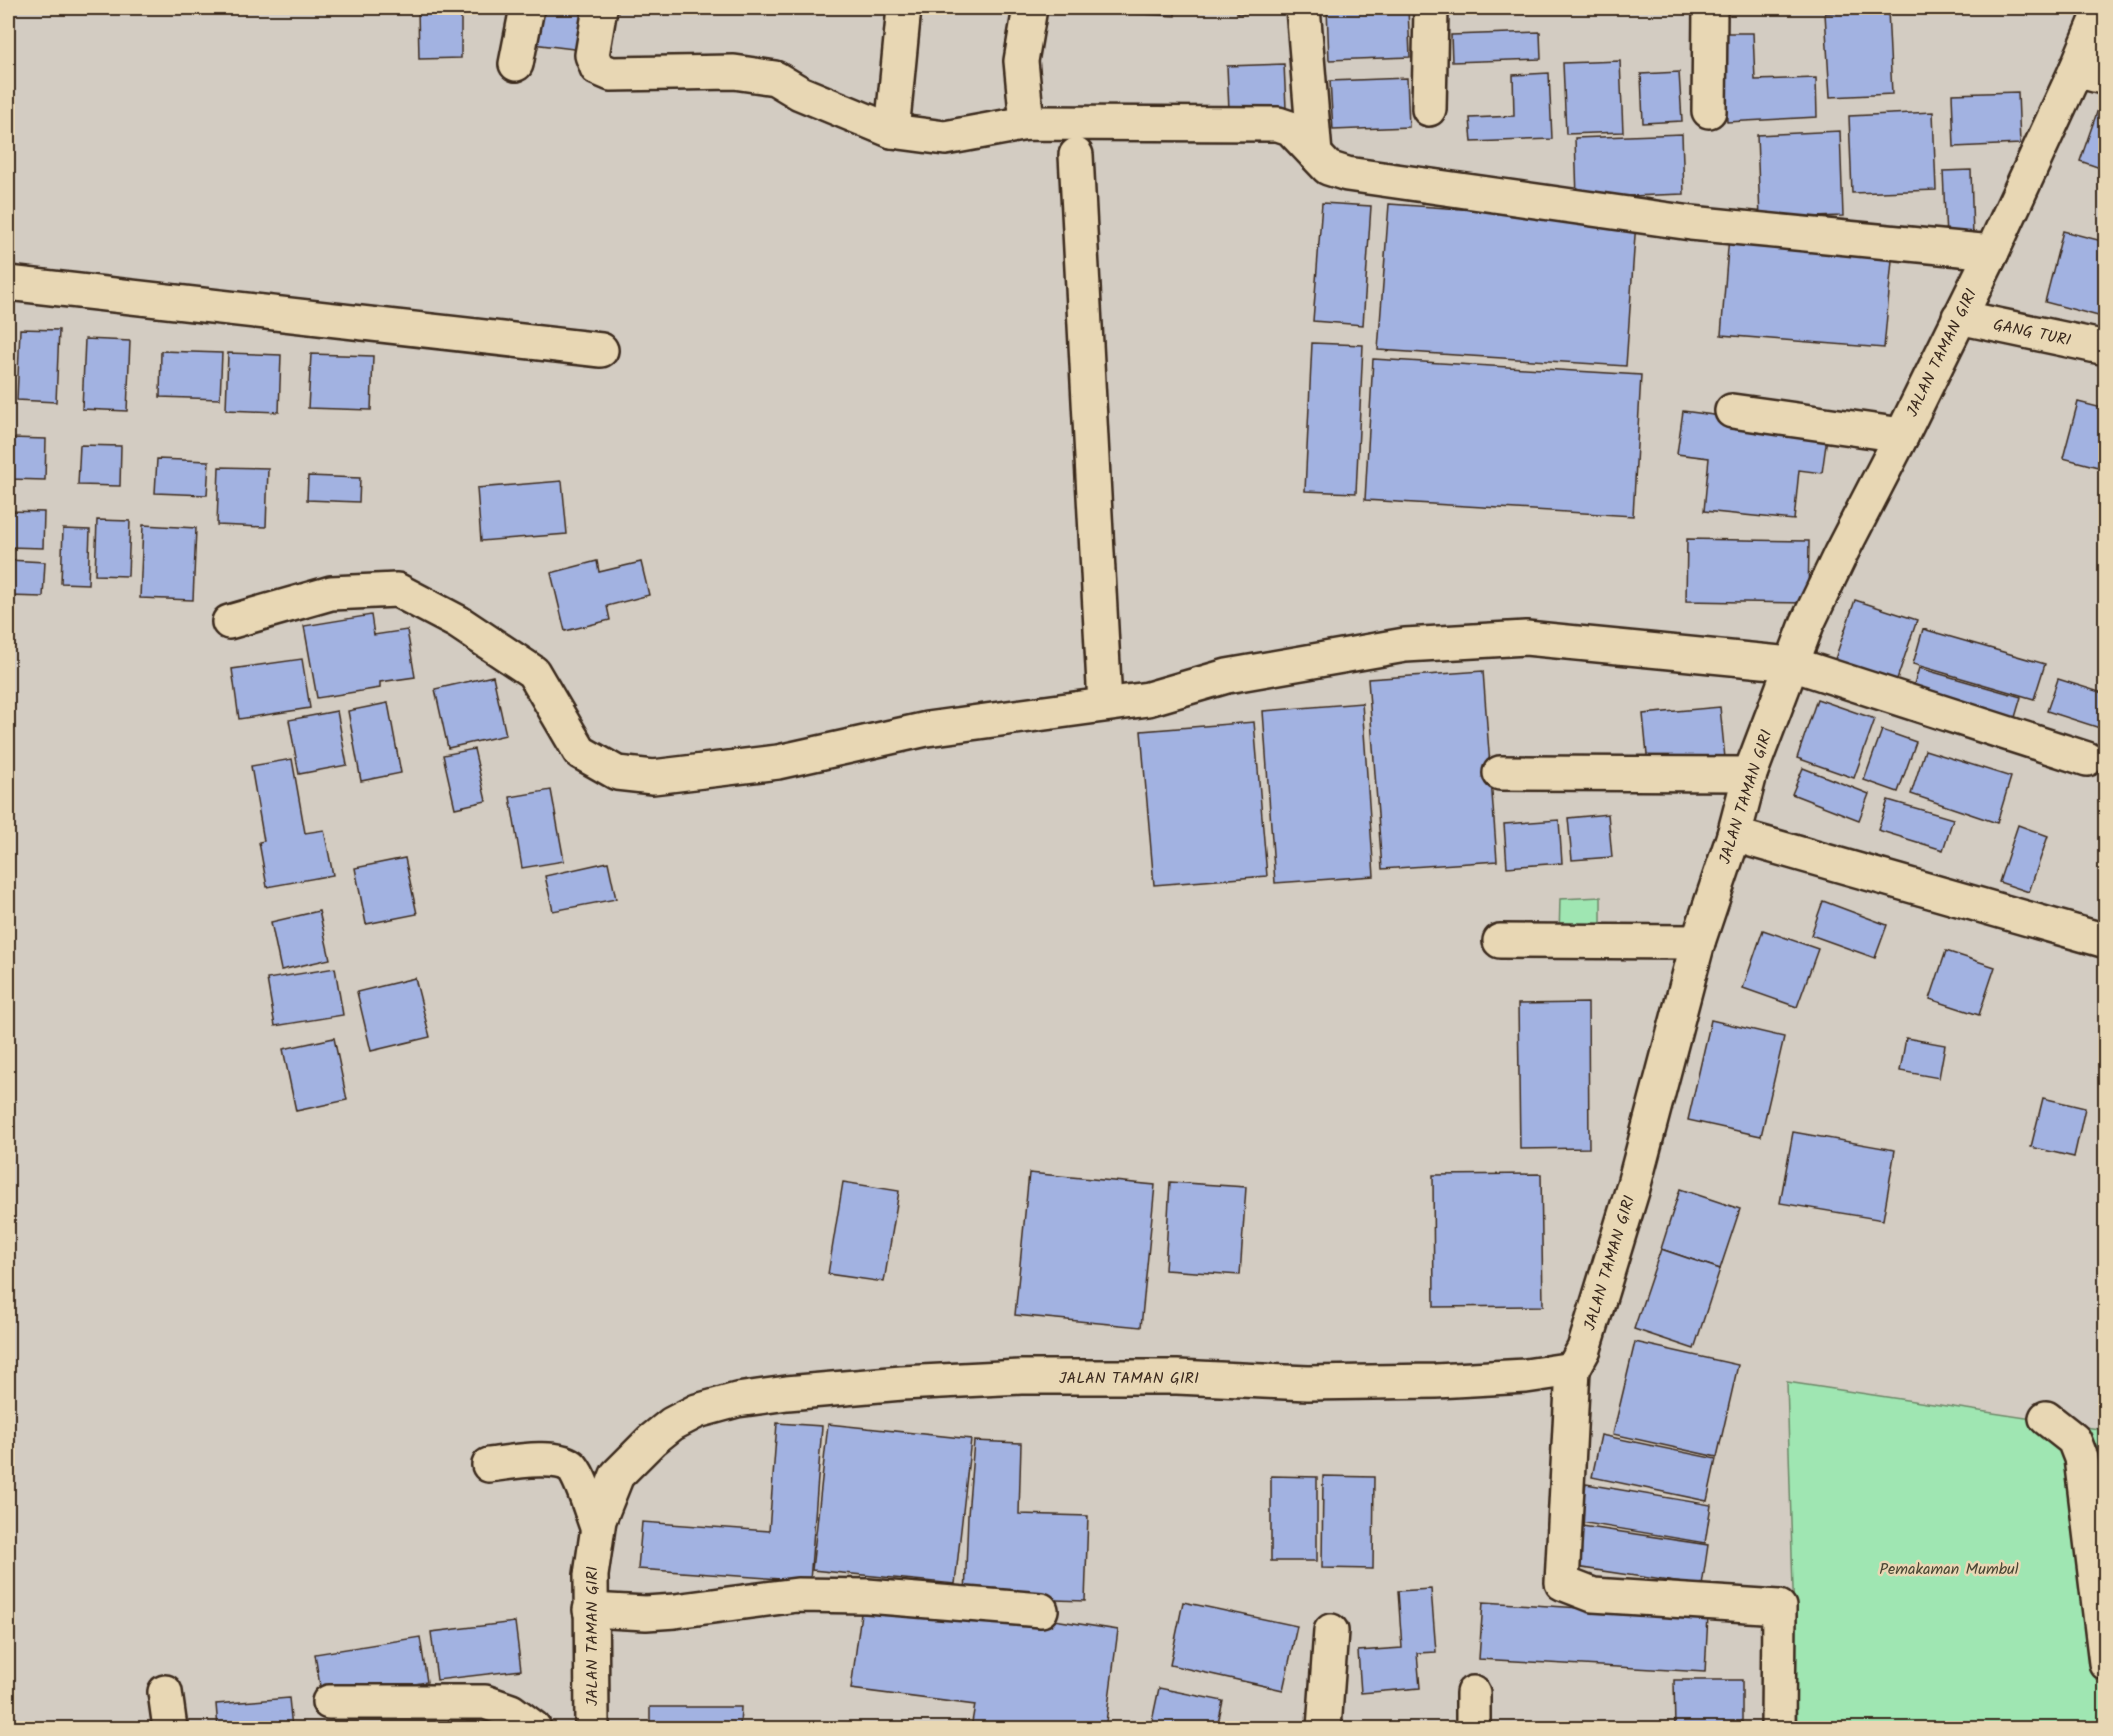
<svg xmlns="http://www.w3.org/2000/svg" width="2113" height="1736" viewBox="0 0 2113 1736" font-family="Kalam,sans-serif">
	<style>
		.green { fill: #9fe6b2; stroke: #6d8868; stroke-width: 1.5 }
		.building { fill: #a2b2e1; stroke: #3b2a1e; stroke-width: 1.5 }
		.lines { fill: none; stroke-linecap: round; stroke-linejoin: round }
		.minor-casing { stroke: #3b2a1e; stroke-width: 38 }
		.minor { stroke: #e8d7b4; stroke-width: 33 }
		.labels { text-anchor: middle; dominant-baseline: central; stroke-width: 5; stroke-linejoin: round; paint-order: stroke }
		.street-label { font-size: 16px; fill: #3b2a1e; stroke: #e8d7b4 }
		.park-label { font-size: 16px; fill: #4a4634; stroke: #e8d7b4 }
	</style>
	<rect width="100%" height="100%" fill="#d3ccc2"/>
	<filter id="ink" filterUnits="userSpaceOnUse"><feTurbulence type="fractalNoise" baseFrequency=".0167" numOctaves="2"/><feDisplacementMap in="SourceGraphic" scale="12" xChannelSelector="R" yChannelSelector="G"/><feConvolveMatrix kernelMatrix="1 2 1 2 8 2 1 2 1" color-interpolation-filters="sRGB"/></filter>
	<g filter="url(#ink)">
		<g class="green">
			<path d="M1601 897V935L1559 936 1560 899Z"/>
			<path d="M1787 1382 2105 1430V1728H1797Z"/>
		</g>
		<g class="building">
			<path d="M418 8H461V58L419 59Z"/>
			<path d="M538 8H596L590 51 533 44Z"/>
			<path d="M1108 8H1175V16L1108 12Z"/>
			<path d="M1237 8H1275V12L1237 14Z"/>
			<path d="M1327 8H1408L1410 57 1329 60Z"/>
			<path d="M1888 10 1892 94 1830 97 1825 13Z"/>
			<path d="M8 18 11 53H8Z"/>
			<path d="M1540 32 1541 59 1452 62 1451 35Z"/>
			<path d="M1724 33H1753L1755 80 1816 78 1817 117 1727 122Z"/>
			<path d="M1620 61 1623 132 1566 134 1563 63Z"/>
			<path d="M1284 64 1286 108 1229 110 1227 66Z"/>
			<path d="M1679 72 1682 121 1643 123 1641 74Z"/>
			<path d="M1549 73 1552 139 1472 142 1470 118 1514 116 1513 75Z"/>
			<path d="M1407 78 1409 127 1333 130 1330 81Z"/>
			<path d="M2018 92 2020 144 1954 147 1952 94Z"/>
			<path d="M2103 95 2106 96V170L2080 161Z"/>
			<path d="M1933 112 1936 190 1852 193 1849 116Z"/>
			<path d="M1840 131 1843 216 1760 219 1757 135Z"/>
			<path d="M1682 134 1684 194 1577 198 1575 138Z"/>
			<path d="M1971 170 1973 237 1946 238 1943 171Z"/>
			<path d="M1322 203 1371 206 1363 325 1313 321Z"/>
			<path d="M1389 204 1636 221 1626 366 1378 350Z"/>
			<path d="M2063 231 2106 242V318L2045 302Z"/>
			<path d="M1729 236 1893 249 1884 348 1721 335Z"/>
			<path d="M20 329 59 330 56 402 17 400Z"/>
			<path d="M85 339 130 341 127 411 82 409Z"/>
			<path d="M1312 343 1363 345 1356 493 1305 491Z"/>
			<path d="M161 351 222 353 220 399 160 397Z"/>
			<path d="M228 353 281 355 279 412 226 410Z"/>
			<path d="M311 354 373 356 371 410 308 408Z"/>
			<path d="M1373 359 1641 375 1633 516 1365 500Z"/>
			<path d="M2078 402 2106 409V438L2098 467 2063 458Z"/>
			<path d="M1683 411 1828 430 1822 473 1799 470 1794 520 1704 511 1709 458 1677 454Z"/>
			<path d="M11 438 46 439 45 480 9 479Z"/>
			<path d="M80 445 121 446 120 486 78 485Z"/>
			<path d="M157 459 209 461 207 495 155 493Z"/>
			<path d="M219 467 268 468 266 527 217 525Z"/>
			<path d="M308 476 360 478 359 502 307 500Z"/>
			<path d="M562 481 567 534 481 541 477 488Z"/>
			<path d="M8 511 44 512 43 548 8 547Z"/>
			<path d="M97 520 130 521 128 576 95 575Z"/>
			<path d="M143 525 196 528 193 600 140 598Z"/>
			<path d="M63 529 90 530 88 584 61 583Z"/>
			<path d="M1687 539 1809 541 1808 603 1686 601Z"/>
			<path d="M8 560 45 562 43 597 8 596Z"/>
			<path d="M597 561 599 572 641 562 649 595 607 606 610 620 565 631 551 573Z"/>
			<path d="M1855 600 1917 620 1893 691 1831 671Z"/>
			<path d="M371 615 374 635 407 630 415 677 380 682V688L317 698 304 626Z"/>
			<path d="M1923 629 2045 664 2034 699 1913 664Z"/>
			<path d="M302 659 310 708 239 719 232 669Z"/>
			<path d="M1919 668 2021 697 2011 731 1909 700Z"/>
			<path d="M1483 671 1497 861 1382 869 1368 679Z"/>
			<path d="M493 676 506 735 448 748 435 689Z"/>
			<path d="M2058 679 2106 694V730L2047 711Z"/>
			<path d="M1817 699 1875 719 1854 778 1797 758Z"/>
			<path d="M388 703 401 773 361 781 348 711Z"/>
			<path d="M1362 703 1374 876 1275 883 1263 711Z"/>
			<path d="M1720 707 1725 758 1648 765 1643 714Z"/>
			<path d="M337 711 347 765 299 774 289 720Z"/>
			<path d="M1254 722 1267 876 1154 885 1141 731Z"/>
			<path d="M1882 730 1916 742 1898 792 1864 780Z"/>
			<path d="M474 749 486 801 455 808 443 755Z"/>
			<path d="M1925 750 2011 777 1997 823 1911 794Z"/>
			<path d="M292 759 305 833 324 830 333 875 267 887 259 842 264 841 251 766Z"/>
			<path d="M1803 768 1869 794 1859 820 1792 794Z"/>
			<path d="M551 790 564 861 522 868 510 797Z"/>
			<path d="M1888 800 1953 819 1943 850 1878 830Z"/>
			<path d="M1608 814 1612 857 1572 860 1568 818Z"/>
			<path d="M1559 820 1562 863 1507 867 1504 824Z"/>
			<path d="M2018 825 2048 836 2029 892 1999 882Z"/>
			<path d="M405 858 417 914 366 924 355 868Z"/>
			<path d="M608 862 616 899 553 911 545 876Z"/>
			<path d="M1823 901 1887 925 1875 958 1811 935Z"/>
			<path d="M319 911 330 959 281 970 271 922Z"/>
			<path d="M1763 930 1818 949 1797 1007 1743 988Z"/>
			<path d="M1946 951 1995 967 1979 1015 1930 999Z"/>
			<path d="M335 968 343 1015 275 1026 267 979Z"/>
			<path d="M415 978 430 1037 371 1051 357 992Z"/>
			<path d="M1588 1003 1589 1148 1520 1149 1518 1004Z"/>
			<path d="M1711 1020 1784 1037 1761 1136 1688 1120Z"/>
			<path d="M334 1038 347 1100 296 1111 283 1049Z"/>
			<path d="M1906 1038 1945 1045 1939 1078 1900 1071Z"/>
			<path d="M2043 1098 2085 1108 2074 1157 2031 1147Z"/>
			<path d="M1793 1132 1895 1150 1883 1220 1780 1203Z"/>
			<path d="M1029 1173 1155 1185 1141 1327 1015 1315Z"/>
			<path d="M1541 1174 1543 1306 1434 1307 1433 1175Z"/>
			<path d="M843 1182 899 1191 884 1282 828 1274Z"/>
			<path d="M1170 1182 1246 1187 1240 1275 1165 1270Z"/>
			<path d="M1680 1189 1740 1209 1720 1269 1661 1249Z"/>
			<path d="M1661 1249 1720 1269 1694 1349 1634 1329Z"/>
			<path d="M1635 1342 1738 1365 1717 1457 1613 1434Z"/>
			<path d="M777 1423 822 1426 810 1581 638 1569 642 1522 769 1531Z"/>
			<path d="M828 1424 971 1439 955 1584 812 1570Z"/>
			<path d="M1601 1435 1716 1459 1707 1501 1592 1477Z"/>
			<path d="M974 1441 1021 1443 1019 1514 1088 1516 1085 1601 965 1597 968 1515Z"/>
			<path d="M2095 1464H2106V1556Z"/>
			<path d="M1271 1476 1317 1477V1561H1271Z"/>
			<path d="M1323 1476 1374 1477 1373 1569 1322 1568Z"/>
			<path d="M1586 1484 1711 1505 1705 1543 1580 1522Z"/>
			<path d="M1582 1526 1708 1545 1702 1586 1576 1567Z"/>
			<path d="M1431 1589 1436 1652 1417 1653 1420 1688 1361 1693 1358 1651 1402 1648 1398 1591Z"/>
			<path d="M863 1598 990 1610 1118 1630 1106 1722H1103L1102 1728H971L975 1705 851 1689Z"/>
			<path d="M1183 1602 1297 1626 1283 1690 1170 1665Z"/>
			<path d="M1483 1602 1708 1616 1705 1672 1479 1659Z"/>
			<path d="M515 1622 521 1670 437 1680 431 1632Z"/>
			<path d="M420 1637 427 1682 322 1699 315 1654Z"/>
			<path d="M1674 1680H1742V1728H1675Z"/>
			<path d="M1159 1688 1223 1701 1217 1728H1138L1139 1724 1151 1726Z"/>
			<path d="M289 1698 292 1728H218L216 1704Z"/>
			<path d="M650 1707H741L740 1728H650Z"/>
		</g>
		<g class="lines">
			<g class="minor-casing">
				<g id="minor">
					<path d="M600 8 592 55 597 68 611 74 734 72 775 78 800 93 892 131 945 138 1027 123 1278 124 1290 128 1328 168 1347 174 1691 223 1992 252"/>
					<path d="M1303 8 1315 154"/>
					<path d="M516 64 527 8"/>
					<path d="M2076 70 2106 78"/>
					<path d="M1429 109 1431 8"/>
					<path d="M1709 111 1710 8"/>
					<path d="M1027 123 1021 61 1030 8"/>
					<path d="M892 131 904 8"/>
					<path d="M1076 155 1105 704"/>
					<path d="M8 283 601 350"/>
					<path d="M1959 317 2106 348"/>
					<path d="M1732 411 1902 435"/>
					<path d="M229 622 331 593 397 590 458 622 533 672 580 752 617 773 653 777 778 762 927 729 1148 699 1227 676 1405 645 1526 638 1792 664 2087 759"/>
					<path d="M1500 773 1750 774"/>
					<path d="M1734 835 2106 941"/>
					<path d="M1500 941 1698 942"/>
					<path d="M1573 1369 1562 1583 1593 1595 1779 1607 1778 1728"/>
					<path d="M2046 1418 2074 1440 2081 1458 2106 1663"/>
					<path d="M489 1465C506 1463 559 1453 572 1467 582 1479 591 1511 597 1527"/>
					<path d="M590 1610 646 1613 675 1611 797 1595 867 1596 1041 1610"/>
					<path d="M165 1692 170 1728"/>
					<path d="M329 1702H485L511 1711 534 1728"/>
					<path d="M592 1728 591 1575 599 1520 617 1475 652 1440 672 1424 697 1411 737 1400 787 1393 902 1383 1021 1377H1177L1308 1383 1436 1381 1526 1376 1573 1369 1584 1349 1633 1188 1698 942 1734 835 1750 774 1807 624 1841 553 1902 435 1992 252 2076 70 2102 8"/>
					<path d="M1324 1728 1331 1631"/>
					<path d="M1473 1728V1693"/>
				</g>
			</g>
			<use href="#minor" class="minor"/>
		</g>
	</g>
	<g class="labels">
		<g class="street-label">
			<text transform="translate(2032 333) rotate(12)">GANG TURI</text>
			<text transform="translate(1942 353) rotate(-64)">JALAN TAMAN GIRI</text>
			<text transform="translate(1746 797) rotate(-72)">JALAN TAMAN GIRI</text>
			<text transform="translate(1610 1263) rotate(-73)">JALAN TAMAN GIRI</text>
			<text x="1129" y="1378">JALAN TAMAN GIRI</text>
			<text transform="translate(592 1636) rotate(-90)">JALAN TAMAN GIRI</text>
		</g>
		<g class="park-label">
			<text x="1949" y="1569">Pemakaman Mumbul</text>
		</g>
	</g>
	<rect width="2113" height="1736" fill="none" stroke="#e8d7b4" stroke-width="30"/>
	<rect x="15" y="15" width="2083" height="1706" fill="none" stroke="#3b2a1e" stroke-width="2" filter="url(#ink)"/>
</svg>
